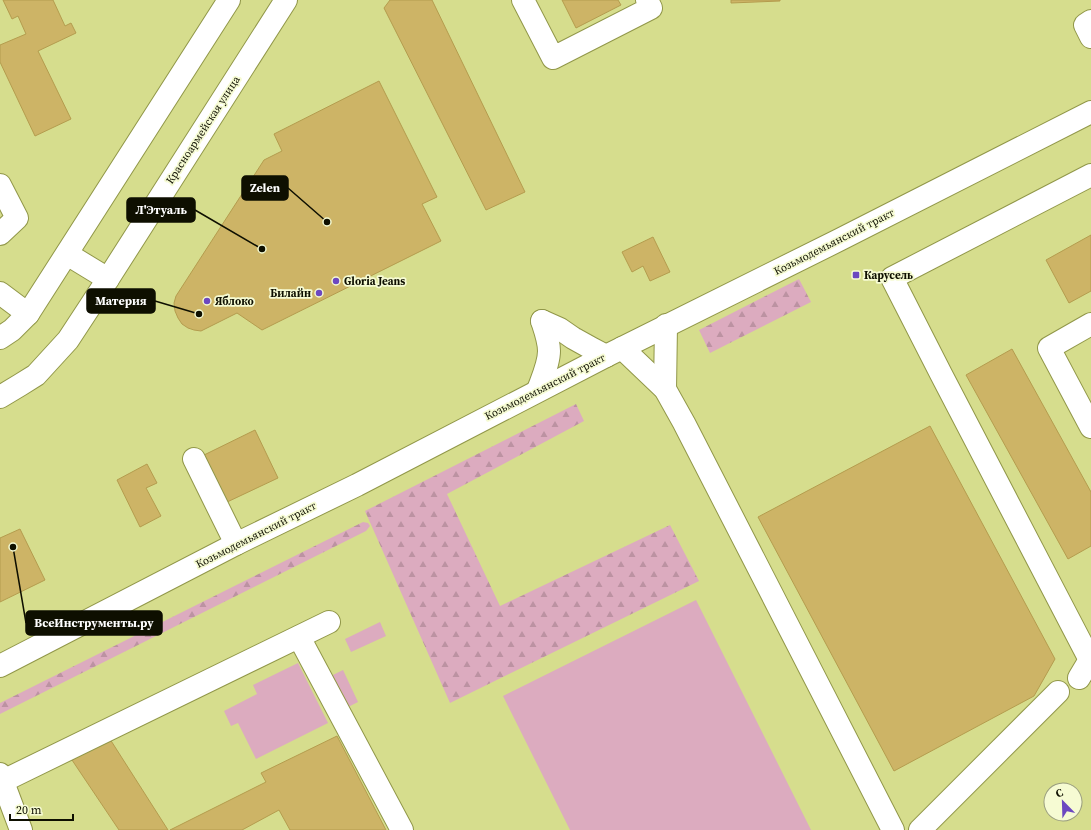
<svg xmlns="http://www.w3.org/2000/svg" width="1091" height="830" viewBox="0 0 1091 830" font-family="'Source Serif 4',serif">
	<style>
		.green { fill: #dcabbf }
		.forest { fill: url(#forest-firs) }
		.building { fill: #cdb466; stroke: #b49c4e }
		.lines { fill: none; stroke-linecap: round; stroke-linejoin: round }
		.minor-casing { stroke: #919749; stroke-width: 24 }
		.major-casing { stroke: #919749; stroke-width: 24 }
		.minor { stroke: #fff; stroke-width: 22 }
		.major { stroke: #fff; stroke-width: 22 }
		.poi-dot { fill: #6c48c0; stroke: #f6fbd3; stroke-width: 1.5 }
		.labels { text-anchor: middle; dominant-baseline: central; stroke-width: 3.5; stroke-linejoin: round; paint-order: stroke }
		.street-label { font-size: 11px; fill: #0e0f00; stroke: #f6fbd3 }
		.poi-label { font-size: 11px; font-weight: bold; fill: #0e0f00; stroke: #f6fbd3; text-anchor: start }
		.leader { fill: none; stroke: #0e0f00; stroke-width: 1.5 }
		.callout-dot { fill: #0e0f00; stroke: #f6fbd3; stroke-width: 1.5 }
		.callout { fill: #0e0f00; stroke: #0e0f00; stroke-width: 1.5 }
		.callout-label { font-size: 12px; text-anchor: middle; font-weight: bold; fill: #fff }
	</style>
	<defs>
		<pattern id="forest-firs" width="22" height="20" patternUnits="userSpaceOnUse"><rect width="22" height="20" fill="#dcabbf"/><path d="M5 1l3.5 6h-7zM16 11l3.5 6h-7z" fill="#bc92a2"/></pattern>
	</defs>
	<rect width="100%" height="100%" fill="#d6dd8d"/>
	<g class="green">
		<path d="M696 600 811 830H570L503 696Z"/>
		<path d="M380 622 386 636 351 652 345 639Z"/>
		<path d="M298 663 328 723 256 759 238 723 231 726 224 711 257 694 253 685Z"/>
		<path d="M343 670 358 702 344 709 329 677Z"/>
	</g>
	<g class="forest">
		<path d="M799 279 811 302 710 353 699 330Z"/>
		<path d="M576 404 584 421 447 494 500 606 670 525 699 581 450 703 365 511Z"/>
		<path d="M363 522 368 523 370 526 366 531 0 714V703Z"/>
	</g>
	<g class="building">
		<path d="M3 0H53L65 26 71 23 76 33 38 51 71 119 35 136 0 62V45L26 34 18 16 12 19Z"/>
		<path d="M390 0H432L525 192 486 210 384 8Z"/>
		<path d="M562 0H618L621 5 576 28Z"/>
		<path d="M731 0H780V1L731 3Z"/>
		<path d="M379 81 437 197 422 204 441 241 262 330 237 313 201 331 194 330 188 328 182 324 178 318 175 311 174 303 176 296 264 160 282 151 274 134Z"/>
		<path d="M1091 235V291L1069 303 1046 260Z"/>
		<path d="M653 237 670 272 650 281 643 266 632 272 622 252Z"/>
		<path d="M1012 349 1091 492V546L1068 559 966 375Z"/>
		<path d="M930 426 1055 659 1034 696 894 771 758 517Z"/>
		<path d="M255 430 278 478 225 503 202 456Z"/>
		<path d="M147 464 157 483 146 488 161 516 140 527 117 480Z"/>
		<path d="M20 529 45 580 0 602V538Z"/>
		<path d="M108 736 168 830H119L72 760Z"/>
		<path d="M337 736 386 830H290L279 810 242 830H170L266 782 261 773Z"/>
	</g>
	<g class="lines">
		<g class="minor-casing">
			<g id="minor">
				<path d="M523 0 553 58 651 8 647 0"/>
				<path d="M1091 21 1085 25 1091 37"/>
				<path d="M0 185 17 218 0 234"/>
				<path d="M0 293 28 314"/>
				<path d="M542 321 560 329 573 338 591 348 606 356"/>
				<path d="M1091 324 1049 348 1091 427"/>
				<path d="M622 348 665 389 684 423 893 830"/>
				<path d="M665 389 666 325"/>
				<path d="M538 390C542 379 549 364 549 351 549 341 545 330 542 321"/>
				<path d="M194 459 236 544"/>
				<path d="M299 637 402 830"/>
				<path d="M1090 660 941 374 892 278 1091 175"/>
				<path d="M1079 678 1091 658"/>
				<path d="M0 774 21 830"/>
				<path d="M3 781 329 622"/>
				<path d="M920 830 1058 692"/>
			</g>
		</g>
		<g class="major-casing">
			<g id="major">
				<path d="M67 254 108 279"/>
				<path d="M0 338 12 330 28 314 229 0"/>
				<path d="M0 397 20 385 36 375 68 340 108 279 286 0"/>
				<path d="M0 666 236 544 357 485 606 356 839 240 1091 112"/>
			</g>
		</g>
		<use href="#minor" class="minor"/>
		<use href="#major" class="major"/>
	</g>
	<g class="poi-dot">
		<rect x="852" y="271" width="8" height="8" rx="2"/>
		<circle cx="336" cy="281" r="4"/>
		<circle cx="319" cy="293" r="4"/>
		<circle cx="207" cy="301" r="4"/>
	</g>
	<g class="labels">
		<g class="street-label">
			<text transform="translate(203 130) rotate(-57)">Красноармейская улица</text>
			<text transform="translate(834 242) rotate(-27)">Козьмодемьянский тракт</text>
			<text transform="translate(545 387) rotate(-27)">Козьмодемьянский тракт</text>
			<text transform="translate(256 535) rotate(-27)">Козьмодемьянский тракт</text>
		</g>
		<g class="poi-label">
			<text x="864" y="275">Карусель</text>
			<text x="344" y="281">Gloria Jeans</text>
			<text x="311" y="293" text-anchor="end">Билайн</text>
			<text x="215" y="301">Яблоко</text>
		</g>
	</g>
	<path class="leader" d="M327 222L288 188M262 249L195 210M199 314L155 301M13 547L26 623"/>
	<g class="callout-dot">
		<circle cx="327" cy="222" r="4"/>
		<circle cx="262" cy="249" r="4"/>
		<circle cx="199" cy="314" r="4"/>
		<circle cx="13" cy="547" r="4"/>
	</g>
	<g class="callout">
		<rect x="242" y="176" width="46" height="24" rx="4"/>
		<rect x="127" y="198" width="68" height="24" rx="4"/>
		<rect x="87" y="289" width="68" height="24" rx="4"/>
		<rect x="26" y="611" width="136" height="24" rx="4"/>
	</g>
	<g class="callout-label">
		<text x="265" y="192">Zelen</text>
		<text x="161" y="214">Л'Этуаль</text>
		<text x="121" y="305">Материя</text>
		<text x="94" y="627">ВсеИнструменты.ру</text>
	</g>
	<g transform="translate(1063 802) rotate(337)"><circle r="19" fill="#f6fbd3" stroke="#999d7f"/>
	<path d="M0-3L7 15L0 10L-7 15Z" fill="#6c48c0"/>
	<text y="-6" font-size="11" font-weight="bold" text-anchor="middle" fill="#0e0f00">С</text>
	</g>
	<path d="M10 814v6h63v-6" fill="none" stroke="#0e0f00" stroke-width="2"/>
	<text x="16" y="814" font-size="12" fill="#0e0f00" stroke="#f6fbd3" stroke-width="3" paint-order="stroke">20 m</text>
</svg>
